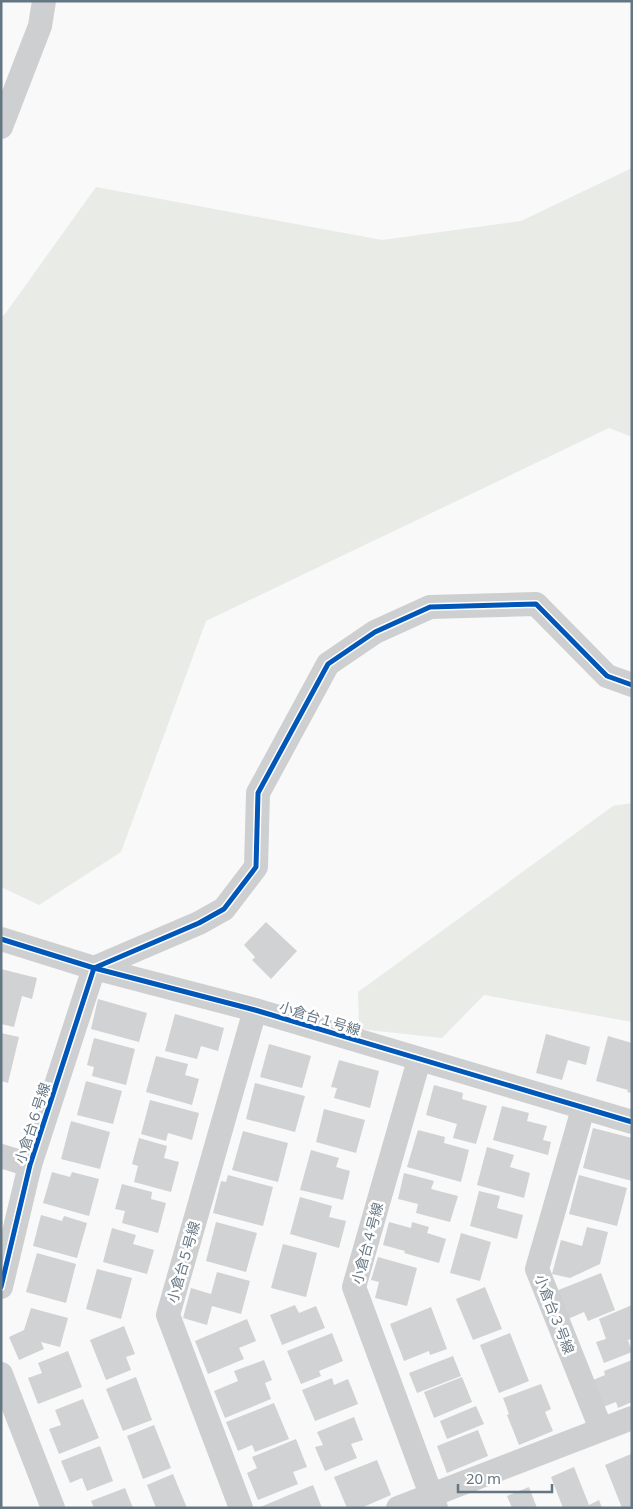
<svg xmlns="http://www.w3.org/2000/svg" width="633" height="1509" viewBox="0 0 633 1509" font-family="'Noto Sans','Noto Sans JP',sans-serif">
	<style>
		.green { fill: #e8ebe6 }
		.building { fill: #d0d2d3 }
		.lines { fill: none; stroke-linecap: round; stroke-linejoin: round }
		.street { stroke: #cecfd0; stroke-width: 24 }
		.cycleway-casing { stroke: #fff; stroke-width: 8 }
		.cycleway { stroke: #0057b8; stroke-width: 5 }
		.labels { text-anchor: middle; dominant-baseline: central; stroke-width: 5; stroke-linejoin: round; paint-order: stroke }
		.street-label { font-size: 14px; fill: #657683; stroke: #fff }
	</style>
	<rect width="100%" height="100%" fill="#f9f9f9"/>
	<g class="green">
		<path d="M632 168V437L609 428 206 621 121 852 39 905 1 887V317L5 314 96 187 382 240 521 221Z"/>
		<path d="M632 803V1022L484 995 442 1038 359 1029 358 992 613 806Z"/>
	</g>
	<g class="building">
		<path d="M266 922 297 951 271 979 252 960 255 957 244 945Z"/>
		<path d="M1 969 37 978 32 999 22 996 14 1027 1 1024Z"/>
		<path d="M98 999 147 1013 139 1042 91 1029Z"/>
		<path d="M175 1014 224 1028 218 1051 201 1046 197 1059 165 1051Z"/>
		<path d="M1 1033 19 1037 8 1083 1 1081Z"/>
		<path d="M546 1034 590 1047 586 1065 568 1060 562 1080 536 1073Z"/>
		<path d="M608 1036 632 1043V1093L627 1092 628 1090 596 1081Z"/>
		<path d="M94 1038 135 1049 126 1085 92 1076 94 1067 87 1065Z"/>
		<path d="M269 1044 311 1056 302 1088 260 1077Z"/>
		<path d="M156 1056 188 1064 185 1075 199 1079 192 1105 146 1092Z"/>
		<path d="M339 1060 379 1071 370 1108 334 1098 337 1088 331 1087Z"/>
		<path d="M86 1081 122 1091 113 1124 77 1115Z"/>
		<path d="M255 1083 305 1096 295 1132 246 1119Z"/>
		<path d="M434 1085 463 1093 462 1099 487 1106 476 1144 453 1138 457 1124 426 1115Z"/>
		<path d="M150 1100 199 1113 192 1140 168 1133 166 1141 141 1134Z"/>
		<path d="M502 1106 529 1113 527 1121 547 1126 543 1140 551 1142 548 1155 493 1140Z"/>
		<path d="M324 1109 365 1120 356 1153 316 1142Z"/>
		<path d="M71 1121 110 1132 100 1169 61 1159Z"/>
		<path d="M593 1128 632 1138V1181L583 1168Z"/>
		<path d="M418 1130 445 1137 444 1143 469 1150 461 1182 407 1167Z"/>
		<path d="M243 1131 288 1143 278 1182 232 1170Z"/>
		<path d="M139 1138 167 1146 164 1158 179 1162 171 1192 134 1182 138 1166 132 1164Z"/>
		<path d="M487 1147 514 1155 510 1167 530 1173 524 1198 477 1185Z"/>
		<path d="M311 1150 339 1158 336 1167 350 1171 343 1200 300 1190Z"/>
		<path d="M52 1172 70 1177 72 1172 99 1179 89 1216 43 1203Z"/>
		<path d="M404 1173 434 1181 431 1189 458 1196 450 1222 416 1213 418 1204 398 1199Z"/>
		<path d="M228 1175 273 1187 263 1226 213 1213 221 1181 226 1182Z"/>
		<path d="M579 1175 627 1188 617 1226 569 1214Z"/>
		<path d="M122 1184 152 1192 151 1199 166 1203 158 1233 122 1223 125 1211 115 1209Z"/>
		<path d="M479 1191 500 1196 497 1208 523 1215 517 1239 470 1226Z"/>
		<path d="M300 1197 332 1206 329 1217 346 1221 339 1248 290 1234Z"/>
		<path d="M41 1215 62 1221 64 1216 87 1223 77 1258 33 1246Z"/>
		<path d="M216 1222 257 1233 246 1272 206 1261Z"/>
		<path d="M389 1222 411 1228 412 1222 429 1227 427 1233 446 1239 439 1263 404 1253 405 1251 383 1245Z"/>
		<path d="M587 1227 608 1232 600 1264 570 1278 552 1274 561 1240 582 1246Z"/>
		<path d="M112 1228 136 1235 133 1244 154 1250 147 1274 103 1262Z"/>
		<path d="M461 1233 491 1242 480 1281 450 1273Z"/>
		<path d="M283 1244 317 1253 306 1297 271 1288Z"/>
		<path d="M37 1253 76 1264 66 1303 26 1292Z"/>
		<path d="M378 1257 417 1268 407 1306 375 1298 379 1282 371 1280Z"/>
		<path d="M97 1269 132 1278 121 1319 86 1309Z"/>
		<path d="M217 1272 250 1281 241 1314 212 1306 207 1325 183 1318 191 1288 211 1294Z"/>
		<path d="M601 1273 615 1310 588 1321 584 1312 568 1319 556 1291Z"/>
		<path d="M485 1287 502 1329 473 1340 456 1299Z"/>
		<path d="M295 1305 299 1313 316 1306 325 1328 282 1345 270 1315Z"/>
		<path d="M632 1305V1339L628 1340 632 1352 604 1363 596 1342 606 1339 599 1319Z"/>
		<path d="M431 1307 447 1349 430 1355 429 1351 404 1361 390 1324Z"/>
		<path d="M31 1308 68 1318 60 1347 41 1342 44 1349 19 1360 9 1337 24 1330Z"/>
		<path d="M247 1319 256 1341 239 1348 244 1359 208 1374 195 1341Z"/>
		<path d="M124 1326 135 1354 126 1357 131 1370 106 1380 90 1340Z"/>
		<path d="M332 1333 343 1361 319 1371 321 1376 301 1384 287 1351Z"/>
		<path d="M510 1333 529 1381 499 1393 480 1345Z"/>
		<path d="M68 1351 82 1387 38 1404 28 1378 42 1373 38 1363Z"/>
		<path d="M453 1356 461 1376 417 1393 409 1373Z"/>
		<path d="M264 1360 272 1380 265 1383 271 1399 225 1418 214 1391 238 1381 234 1371Z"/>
		<path d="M632 1360V1402L618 1408 616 1402 603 1407 593 1380 605 1375 604 1371Z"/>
		<path d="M136 1377 152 1420 123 1431 106 1389Z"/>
		<path d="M462 1377 472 1402 434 1418 424 1392Z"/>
		<path d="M332 1378 334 1385 348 1379 358 1404 315 1421 302 1390Z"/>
		<path d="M541 1384 551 1409 545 1412 553 1431 519 1445 507 1415 509 1414 503 1398Z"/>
		<path d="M83 1399 99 1438 59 1454 49 1429 61 1425 55 1410Z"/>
		<path d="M274 1403 289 1439 255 1452 252 1445 238 1451 226 1422Z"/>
		<path d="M476 1406 484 1424 447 1439 440 1421Z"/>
		<path d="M354 1417 363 1440 351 1444 357 1458 325 1471 315 1447 323 1445 317 1432Z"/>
		<path d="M154 1425 171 1468 143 1479 127 1436Z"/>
		<path d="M478 1430 488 1456 447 1473 437 1446Z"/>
		<path d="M296 1439 307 1467 293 1472 298 1484 258 1500 247 1473 257 1468 252 1457Z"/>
		<path d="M100 1446 113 1481 87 1491 82 1478 70 1483 61 1461Z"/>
		<path d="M631 1454 632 1507 622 1508 605 1465Z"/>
		<path d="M377 1460 391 1495 361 1508H347L334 1477Z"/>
		<path d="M574 1467 589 1505 599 1500 602 1508H563L551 1477Z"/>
		<path d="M173 1474 187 1508H156L147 1485Z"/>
		<path d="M313 1485 322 1508H258Z"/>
		<path d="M529 1487 537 1508H512L507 1496Z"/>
		<path d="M125 1488 133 1508H94L91 1501Z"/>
	</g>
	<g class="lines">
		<g class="street">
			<path d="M1 127 40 26 44 1"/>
			<path d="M1 939 94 968 255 1010 632 1122"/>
			<path d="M419 1060 354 1287 436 1508"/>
			<path d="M583 1109 537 1269 601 1429"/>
			<path d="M1 1156 30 1165"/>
			<path d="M1 1287 30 1165 94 968 199 923 224 909 256 867 258 793 328 664 375 632 430 607 536 604 607 676 632 685"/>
			<path d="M1 1374 53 1508"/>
			<path d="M241 1508 168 1315 255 1010"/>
			<path d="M398 1508 632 1418"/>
		</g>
		<g class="cycleway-casing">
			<g id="cycleway">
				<path d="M1 939 94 968 255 1010 632 1122"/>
				<path d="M1 1287 30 1165 94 968 199 923 224 909 256 867 258 793 328 664 375 632 430 607 536 604 607 676 632 685"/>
			</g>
		</g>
		<use href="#cycleway" class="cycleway"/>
	</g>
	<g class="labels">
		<g class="street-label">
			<text transform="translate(320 1018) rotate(17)">小倉台１号線</text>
			<text transform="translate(32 1123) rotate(-72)">小倉台６号線</text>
			<text transform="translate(367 1243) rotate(-75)">小倉台４号線</text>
			<text transform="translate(183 1262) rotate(-74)">小倉台５号線</text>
			<text transform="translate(555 1314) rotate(69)">小倉台３号線</text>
		</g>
	</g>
	<rect width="633" height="1509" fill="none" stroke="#657683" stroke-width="5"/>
	<path d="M458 1484v8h94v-8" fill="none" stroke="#657683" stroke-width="2.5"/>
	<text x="466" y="1484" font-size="15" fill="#657683" stroke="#ffffff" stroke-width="4" paint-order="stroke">20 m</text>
</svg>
